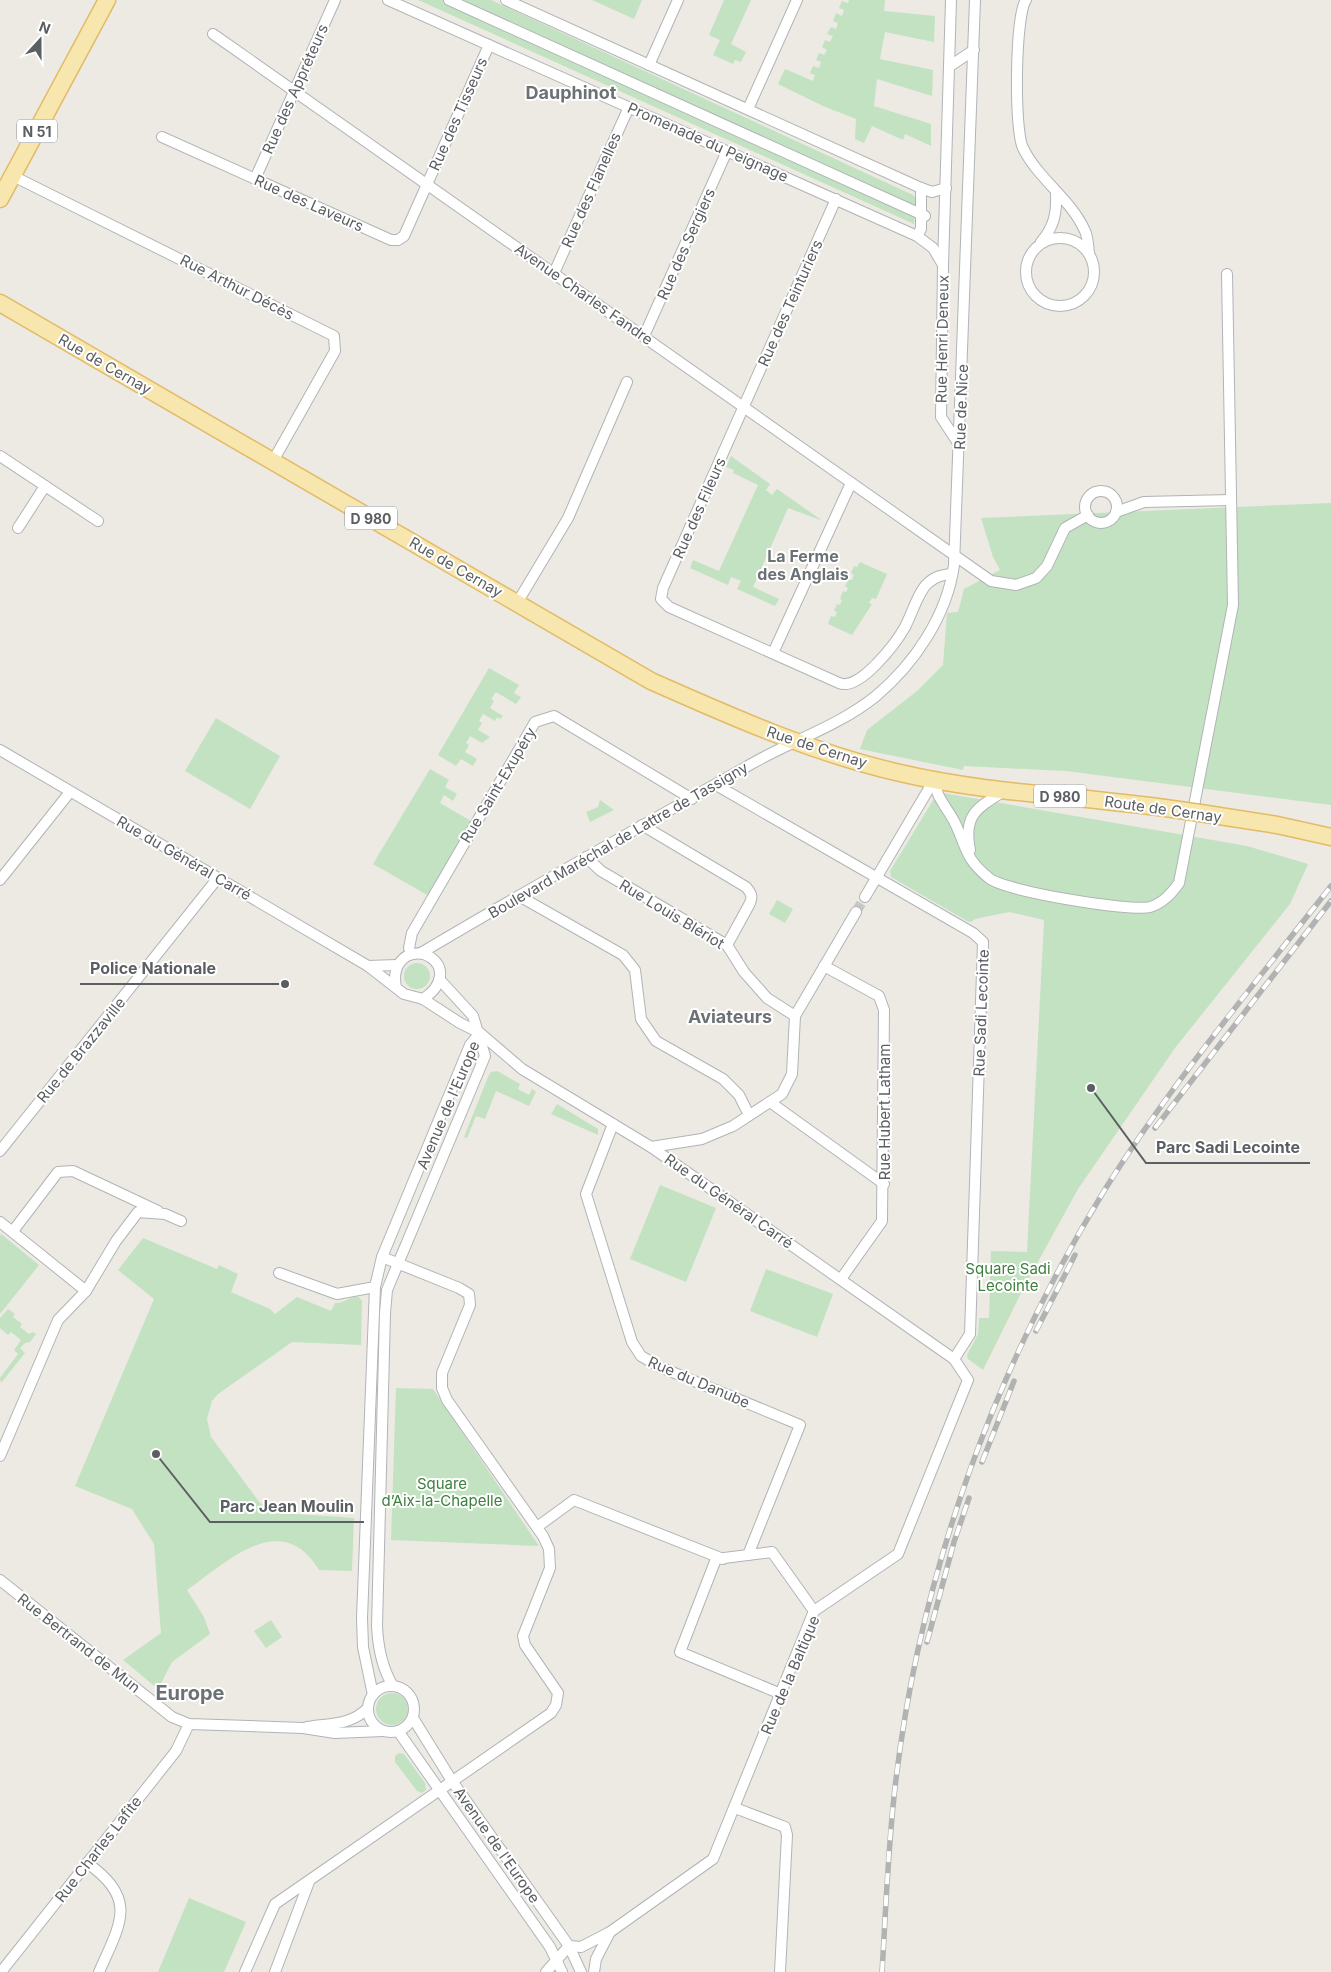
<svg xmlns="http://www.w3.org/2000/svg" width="1331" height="1972" viewBox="0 0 1331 1972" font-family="Inter,sans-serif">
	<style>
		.green { fill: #c3e2c2 }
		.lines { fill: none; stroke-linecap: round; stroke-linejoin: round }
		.street-tunnel { stroke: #c8c7c3; stroke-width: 10; stroke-dasharray: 10 5; stroke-linecap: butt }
		.street-casing { stroke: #b1b4b7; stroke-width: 12 }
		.primary-casing { stroke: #e3ba65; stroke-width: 19 }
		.street { stroke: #fff; stroke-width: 10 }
		.primary { stroke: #f7e7ae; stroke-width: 16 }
		.rail-casing { stroke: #b1b2b2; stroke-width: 5.5 }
		.rail { stroke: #fff; stroke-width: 4; stroke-dasharray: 11; stroke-linecap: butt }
		.primary-bridge-casing { stroke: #e3ba65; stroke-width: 19; stroke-linecap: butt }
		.primary-bridge { stroke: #f7e7ae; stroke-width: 16 }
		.labels { text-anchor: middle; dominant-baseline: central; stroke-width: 4; stroke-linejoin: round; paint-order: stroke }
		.shield { fill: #fff; stroke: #8c8f91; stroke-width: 1 }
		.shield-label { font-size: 14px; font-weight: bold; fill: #5b5f62 }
		.street-label { font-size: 15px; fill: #5b5f62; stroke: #fff }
		.park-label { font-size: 15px; fill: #3d803d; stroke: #fff }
		.neighbourhood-label { font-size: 16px; font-weight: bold; fill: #6c7174; stroke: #fff }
		.quarter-label { font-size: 18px; font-weight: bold; fill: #6c7174; stroke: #fff }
		.district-label { font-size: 20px; font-weight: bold; fill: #6c7174; stroke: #fff }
		.leader { fill: none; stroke: #5b5f62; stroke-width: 2 }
		.callout-dot { fill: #5b5f62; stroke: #fff; stroke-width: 2 }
		.callout-label { font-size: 16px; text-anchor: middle; font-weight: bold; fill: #5b5f62; stroke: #fff; stroke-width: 4; stroke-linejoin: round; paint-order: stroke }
	</style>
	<rect width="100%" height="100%" fill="#eceae3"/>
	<g class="green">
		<path d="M418 0H491L913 195 917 200 914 224Z"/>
		<path d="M592 0H642L634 19Z"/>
		<path d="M724 0H751L731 44 746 52 741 62 735 60 733 64 713 55 720 40 709 35Z"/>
		<path d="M849 0H885L884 11 935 16 934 42 885 32 880 59 933 70 932 96 877 79 874 106 931 124V146L905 134 903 140 872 126 864 143 855 139 856 119 823 106 778 84 785 69 813 81 815 75 810 73 813 66 819 68 821 62 816 60 819 53 824 55 827 50 822 47 825 40 830 42 833 36 827 34 831 27 836 29 838 23 833 21 836 13 842 16 844 10 839 8 842 1 848 3Z"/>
		<path d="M731 456 770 484 766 490 772 495 777 489 823 521 788 508 753 587 779 599 775 606 737 589 741 581 731 577 728 585 690 568 693 560 719 571 758 485 733 473 734 470 726 467Z"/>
		<path d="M1331 503V805L1066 771 964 766 963 770 860 749 867 730 917 691 943 665 947 613 958 612 964 589 1000 570 993 557 981 518Z"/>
		<path d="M860 562 887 574 876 599 872 598 869 603 872 604 852 635 828 624 831 616 835 617 837 612 834 611 837 604 840 605 842 600 840 599 843 591 846 592 848 588 845 586 849 579 852 580 854 575 851 573 854 566 857 567Z"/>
		<path d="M489 668 519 685 514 693 521 697 516 704 496 692 491 699 494 701 490 708 503 716 500 719 497 717 495 721 483 714 479 721 482 723 478 730 490 737 482 743 470 736 466 743 469 745 465 752 477 759 473 766 461 759 456 766 438 755Z"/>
		<path d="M216 718 280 756 250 809 185 771Z"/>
		<path d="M430 769 449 780 445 787 457 794 453 801 444 795 440 803 471 821 429 896 373 864Z"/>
		<path d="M943 793 1247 846 1308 864 1290 904 1175 1048 1078 1189 1023 1289 983 1370 968 1359 967 1355 978 1334 979 1318H989L991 1251 1027 1252 1044 920 1009 912 975 919 971 922 967 921 891 877 890 871 935 797Z"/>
		<path d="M600 800 614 810 590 822 586 812 598 807Z"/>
		<path d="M777 900 793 909 785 923 769 914Z"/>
		<circle cx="417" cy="976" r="13"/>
		<path d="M497 1071 520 1084 518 1089 529 1095 532 1089 536 1092 529 1106 496 1091 485 1119 476 1116 467 1138 464 1137 488 1077 491 1072Z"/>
		<path d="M557 1104 598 1129V1135L551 1114Z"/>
		<path d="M660 1185 716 1208 686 1282 630 1259Z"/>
		<path d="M1 1234 39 1265 0 1314V1236Z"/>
		<path d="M143 1238 217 1269 219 1265 238 1274 231 1292 270 1309 275 1314 297 1297 331 1311 335 1303C345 1304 350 1295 359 1297L362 1301 361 1345 292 1342 218 1394 212 1401 207 1419 211 1437 260 1503 283 1513 354 1518 352 1571 319 1570C281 1507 226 1563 187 1590L204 1617 210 1634 172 1662 158 1689 123 1660 161 1633 154 1544 132 1509 75 1486 154 1299 118 1270Z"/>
		<path d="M766 1269 833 1294 817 1337 750 1311Z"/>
		<path d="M8 1309 15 1314 13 1317 22 1324 20 1327 29 1334 33 1332 36 1334 30 1342 25 1343 20 1348 25 1353 1 1383 0 1378 18 1354 14 1350 21 1340 11 1332 8 1335 0 1328V1318Z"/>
		<path d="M396 1388 433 1389 539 1546 391 1540Z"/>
		<path d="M271 1620 282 1637 266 1648 254 1631Z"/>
		<circle cx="392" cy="1709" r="16"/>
		<path d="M399 1753 404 1754 425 1783 426 1790 422 1793 417 1791 395 1762V1756Z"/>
		<path d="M189 1898 246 1922 224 1972H158Z"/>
	</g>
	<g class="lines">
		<path class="street-tunnel" d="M856 912 865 897"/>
		<g class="street-casing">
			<g id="street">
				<path d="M388 0 917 236 933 248 943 265"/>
				<path d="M449 0 925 216"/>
				<path d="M506 0 921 188 932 192 946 188"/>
				<path d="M951 0 943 265 941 417 960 446"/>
				<path d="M1026 0C1015 16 1014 130 1023 148 1038 179 1071 199 1085 231 1088 237 1088 246 1089 253"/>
				<path d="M213 34 991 581 1016 585 1036 578 1047 566 1065 528 1088 515"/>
				<path d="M649 65 678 0"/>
				<path d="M950 66 974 50"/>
				<path d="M748 109 797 0"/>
				<path d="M162 137 391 240H398L404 236 489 45"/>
				<path d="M13 176 334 336 335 351 273 461"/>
				<path d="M255 179 335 0"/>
				<path d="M836 199 663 588 661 599 669 607 839 683C859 692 896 643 905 627 911 616 919 590 928 583 934 577 944 574 952 574"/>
				<path d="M917 236 921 229V188"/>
				<circle cx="1060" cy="272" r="34"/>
				<path d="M1041 242C1054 227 1057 213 1056 193"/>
				<path d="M554 273 629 107"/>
				<path d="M644 336 727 151"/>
				<path d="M0 456 98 521"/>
				<circle cx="1101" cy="507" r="16"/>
				<path d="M1116 512 1144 502 1231 500"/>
				<path d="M18 528 45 486"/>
				<path d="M517 603 568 518 627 382"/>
				<path d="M773 653 851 483"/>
				<path d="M0 750 368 966 404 994 423 999C442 987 449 964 424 954 402 950 392 968 396 987"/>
				<path d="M934 780C936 797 946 806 954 821 967 847 964 858 989 878 1004 891 1130 912 1150 907 1163 903 1171 894 1179 883L1233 605 1227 274"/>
				<path d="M716 785 973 933 983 942 970 1334 954 1359"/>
				<path d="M642 825 746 887C752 894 753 897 749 905L727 945"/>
				<path d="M970 850C963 815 977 808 1004 791"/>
				<path d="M586 857 601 871 727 945 744 972 767 998 795 1016"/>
				<path d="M0 880 70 792"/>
				<path d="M519 896 623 955 635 970 641 1019 656 1041 723 1079 739 1095 749 1115"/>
				<path d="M865 897 934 780"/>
				<path d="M421 953C530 888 642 826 753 763 793 740 839 726 876 696 914 664 947 616 954 565L975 0"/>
				<path d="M411 954 409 948 412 933 535 722 554 716 692 799"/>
				<path d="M368 966 397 965"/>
				<path d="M824 966 879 996 884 1010 882 1221 841 1279"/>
				<path d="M423 999 460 1023 480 1033 522 1069 651 1147 954 1359 968 1380 898 1554 814 1611 713 1859 610 1932 581 1947 569 1946 546 1972"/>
				<path d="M770 1102 884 1184"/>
				<path d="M613 1124 586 1194 632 1342 641 1356 660 1367 800 1425 748 1555"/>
				<path d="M651 1147 702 1139 733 1126 782 1094 792 1074 795 1016 856 912"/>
				<path d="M0 1151 217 879"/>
				<path d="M0 1222 86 1291"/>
				<path d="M13 1231 58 1172 73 1171 158 1211"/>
				<path d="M279 1273 337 1294 375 1287"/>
				<path d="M0 1456 58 1320 86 1291 116 1241 138 1212 165 1214 181 1221"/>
				<path d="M537 1527 574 1500 723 1559"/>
				<path d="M0 1580 172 1717 189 1724 303 1728 335 1733 383 1731"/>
				<circle cx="391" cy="1709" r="23"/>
				<path d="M393 1686C382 1668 378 1648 377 1626L385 1313 387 1290 485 1056 473 1016 440 980"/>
				<path d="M781 1694 680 1652 716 1559 772 1552 814 1611"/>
				<path d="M373 1695 363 1647 362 1618 375 1287 382 1257 470 1045 480 1033"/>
				<path d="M413 1718 452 1781 569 1946 581 1972"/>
				<path d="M307 1727C329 1723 350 1726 368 1708"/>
				<path d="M398 1731 550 1947 562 1972"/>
				<path d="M735 1808 785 1827 787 1835 780 1972"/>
				<path d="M87 1863C139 1899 120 1924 99 1972"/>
				<path d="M1 1972 176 1751 189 1724"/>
				<path d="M245 1972 275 1904 551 1713 556 1705 558 1693 525 1645 523 1636 550 1568 549 1549 543 1536 447 1400 442 1388V1373L470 1305 469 1294 459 1288 382 1257"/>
				<path d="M275 1972 309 1882"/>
				<path d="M594 1972 596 1959 610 1932"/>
			</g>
		</g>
		<g class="primary-casing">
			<g id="primary">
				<path d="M0 199 107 0"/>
				<path d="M0 303 651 681C732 717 813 753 900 773 994 795 1091 796 1186 811"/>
				<path d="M1200 813 1277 825 1331 837"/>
			</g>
		</g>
		<use href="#street" class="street"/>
		<use href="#primary" class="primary"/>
		<g class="rail-casing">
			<g id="rail">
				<path d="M1155 1128 1331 901"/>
				<path d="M1036 1331 1075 1255"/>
				<path d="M982 1462 1014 1381"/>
				<path d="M927 1642 954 1542 969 1498"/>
				<path d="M882 1972C886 1908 888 1843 896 1779 921 1572 995 1369 1104 1191 1171 1084 1253 986 1331 886"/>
			</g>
		</g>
		<use href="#rail" class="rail"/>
		<g class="primary-bridge-casing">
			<path id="primary-bridge" d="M1186 811 1200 813"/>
		</g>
		<use href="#primary-bridge" class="primary-bridge"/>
	</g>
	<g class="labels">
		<g class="shield">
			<rect x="17" y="119.5" width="40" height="23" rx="4"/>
			<rect x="345" y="506.5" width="52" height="23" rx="4"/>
			<rect x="1034" y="784.5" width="52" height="23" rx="4"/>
		</g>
		<g class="shield-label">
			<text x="37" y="131">N 51</text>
			<text x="371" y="518">D 980</text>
			<text x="1060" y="796">D 980</text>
		</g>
		<g class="street-label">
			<text transform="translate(295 89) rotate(-66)">Rue des Appréteurs</text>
			<text transform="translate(458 114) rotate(-66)">Rue des Tisseurs</text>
			<text transform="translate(708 142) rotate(24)">Promenade du Peignage</text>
			<text transform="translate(591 190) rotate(-66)">Rue des Flanelles</text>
			<text transform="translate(309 203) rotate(24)">Rue des Laveurs</text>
			<text transform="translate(686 244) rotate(-66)">Rue des Sergiers</text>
			<text transform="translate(237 287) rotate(27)">Rue Arthur Décès</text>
			<text transform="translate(584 294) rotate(35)">Avenue Charles Fandre</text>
			<text transform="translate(790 303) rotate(-66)">Rue des Teinturiers</text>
			<text transform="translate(942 339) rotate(-89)">Rue Henri Deneux</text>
			<text transform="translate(105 364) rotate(30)">Rue de Cernay</text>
			<text transform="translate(961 407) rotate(-88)">Rue de Nice</text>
			<text transform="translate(699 508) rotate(-66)">Rue des Fileurs</text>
			<text transform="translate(456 567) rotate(30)">Rue de Cernay</text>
			<text transform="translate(817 747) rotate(18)">Rue de Cernay</text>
			<text transform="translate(498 785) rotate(-59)">Rue Saint-Exupéry</text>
			<text transform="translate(1163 809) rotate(8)">Route de Cernay</text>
			<text transform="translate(618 840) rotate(-30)">Boulevard Maréchal de Lattre de Tassigny</text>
			<text transform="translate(184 858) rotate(30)">Rue du Général Carré</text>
			<text transform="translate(672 914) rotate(31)">Rue Louis Blériot</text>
			<text transform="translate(981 1013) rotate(-88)">Rue Sadi Lecointe</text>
			<text transform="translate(81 1050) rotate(-51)">Rue de Brazzaville</text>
			<text transform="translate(448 1105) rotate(-67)">Avenue de l'Europe</text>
			<text transform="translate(884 1112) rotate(-90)">Rue Hubert Latham</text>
			<text transform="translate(729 1201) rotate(35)">Rue du Général Carré</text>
			<text transform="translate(699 1382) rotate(23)">Rue du Danube</text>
			<text transform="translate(79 1643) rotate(38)">Rue Bertrand de Mun</text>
			<text transform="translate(790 1675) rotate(-67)">Rue de la Baltique</text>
			<text transform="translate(497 1845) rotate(55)">Avenue de l'Europe</text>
			<text transform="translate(98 1849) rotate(-52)">Rue Charles Lafite</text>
		</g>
		<g class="park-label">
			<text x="1008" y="1268">Square Sadi<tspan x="1008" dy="17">Lecointe</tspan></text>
			<text x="442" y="1483">Square<tspan x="442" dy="17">d’Aix-la-Chapelle</tspan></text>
		</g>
		<g class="neighbourhood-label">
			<text x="803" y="556">La Ferme<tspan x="803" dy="18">des Anglais</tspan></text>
		</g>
		<g class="quarter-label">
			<text x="571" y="92">Dauphinot</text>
			<text x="730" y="1016">Aviateurs</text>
		</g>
		<g class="district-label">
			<text x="190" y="1693">Europe</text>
		</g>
	</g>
	<path class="leader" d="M285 984L226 984H80M1091 1088L1146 1163H1310M156 1454L210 1522H364"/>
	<g class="callout-dot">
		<circle cx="285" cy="984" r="5"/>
		<circle cx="1091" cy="1088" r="5"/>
		<circle cx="156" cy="1454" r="5"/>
	</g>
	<g class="callout-label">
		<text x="153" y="974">Police Nationale</text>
		<text x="1228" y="1153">Parc Sadi Lecointe</text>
		<text x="287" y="1512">Parc Jean Moulin</text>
	</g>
	<g transform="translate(40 40) rotate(21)" stroke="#ffffff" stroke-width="4" paint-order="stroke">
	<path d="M0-4L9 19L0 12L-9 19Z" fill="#5b5f62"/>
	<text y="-8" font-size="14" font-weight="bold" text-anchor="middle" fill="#5b5f62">N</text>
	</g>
</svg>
